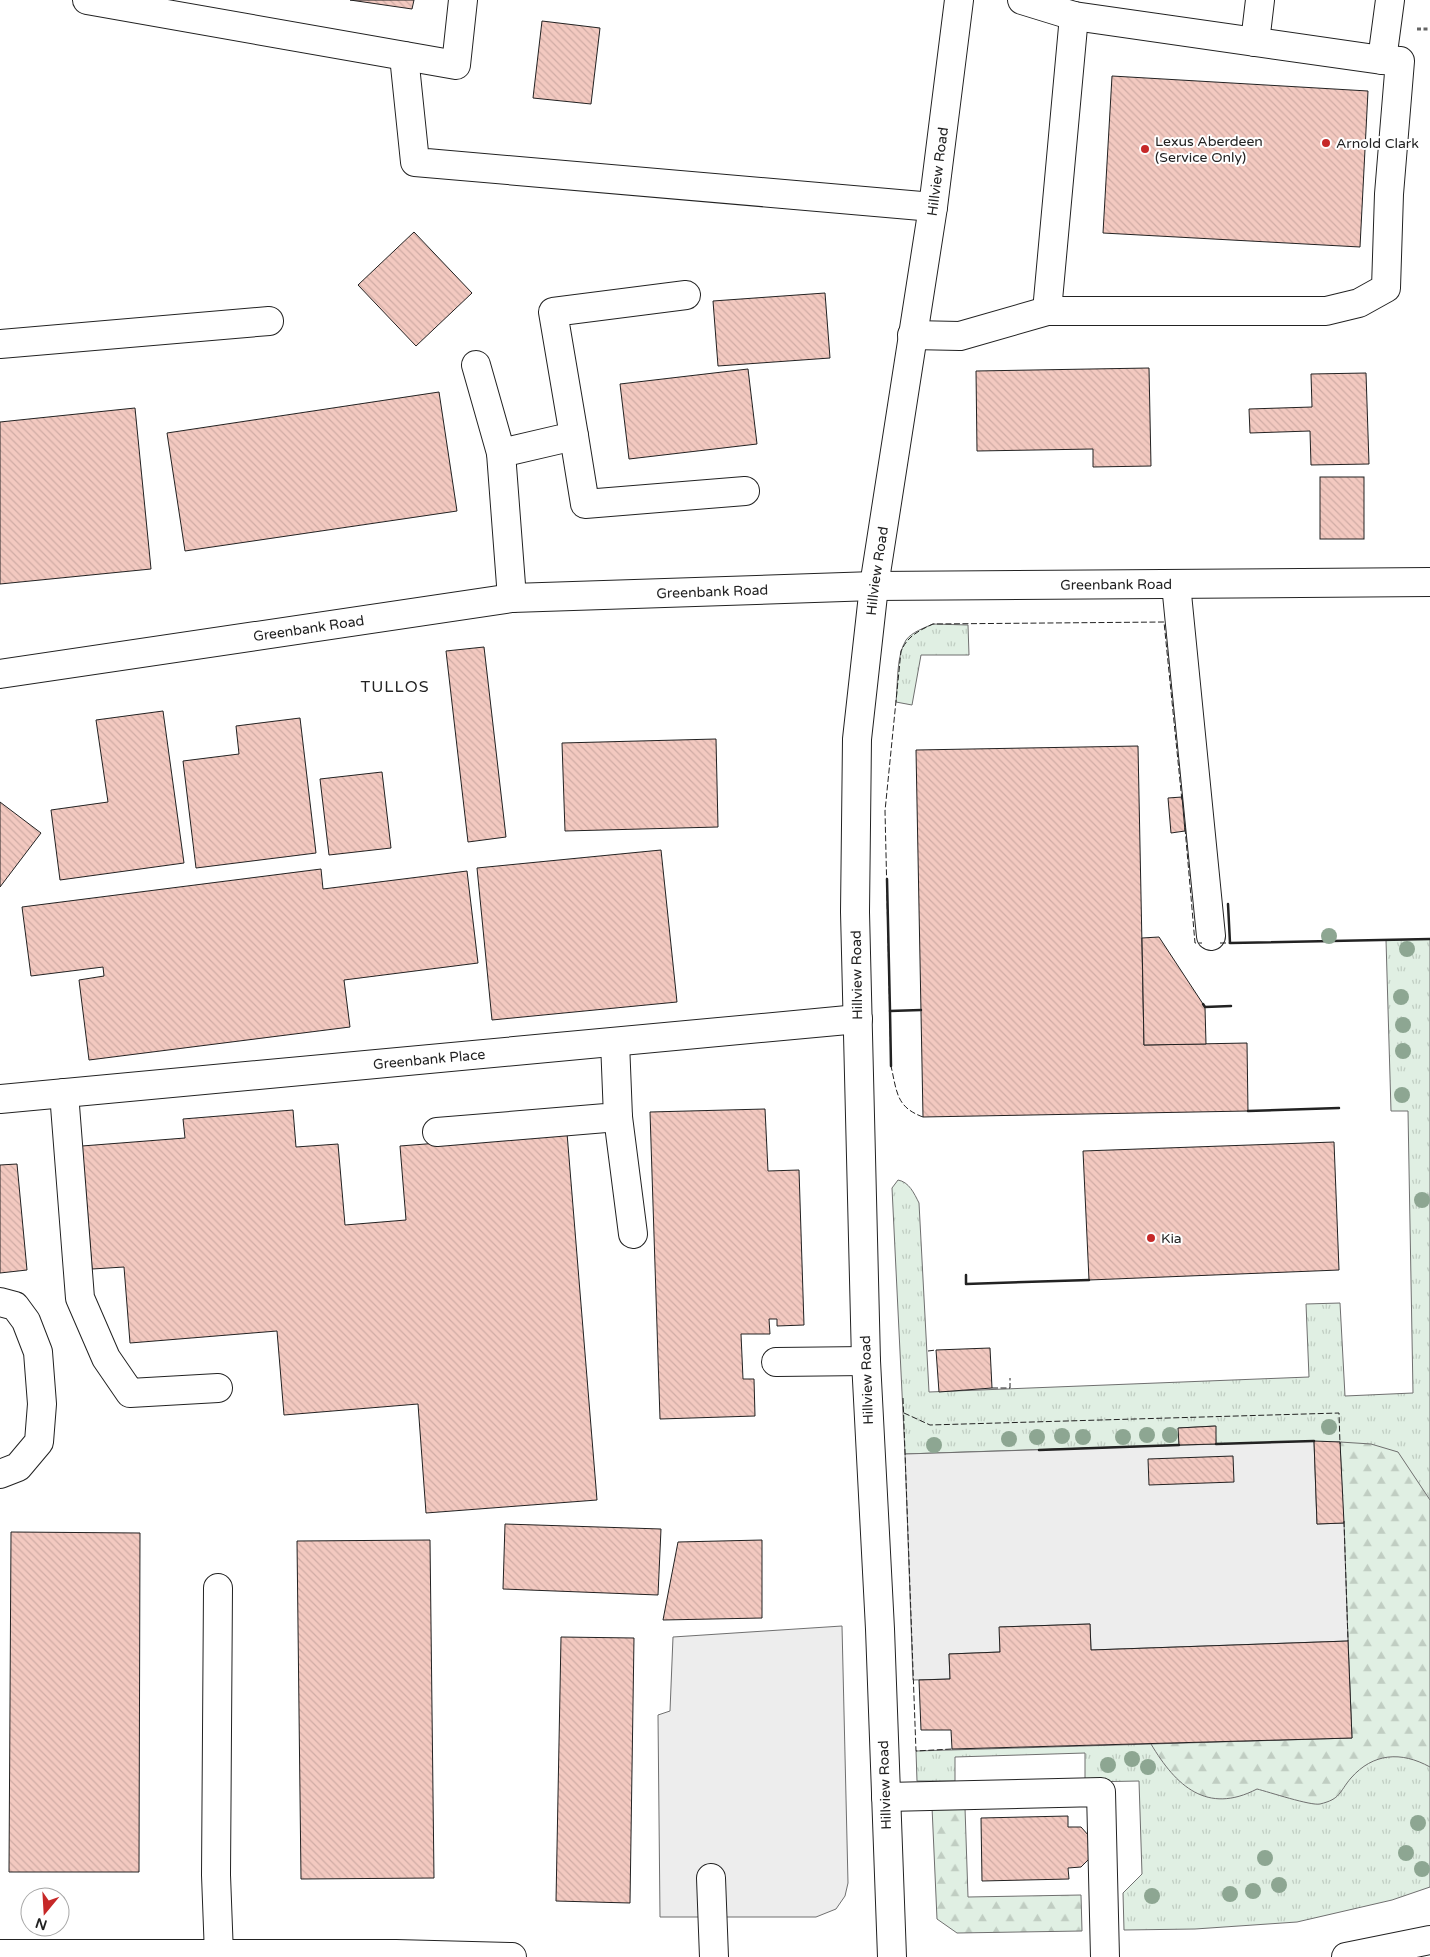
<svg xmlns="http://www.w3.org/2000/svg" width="1430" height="1957" viewBox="0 0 1430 1957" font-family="'Varela Round',sans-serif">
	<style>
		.grass { fill: url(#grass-tufts); stroke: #6f6f6f }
		.forest { fill: url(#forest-firs); stroke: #6f6f6f }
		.parking { fill: #ededed; stroke: #6f6f6f }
		.building { fill: url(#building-back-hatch); stroke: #222 }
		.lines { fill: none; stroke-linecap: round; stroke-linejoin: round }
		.minor-casing { stroke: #222; stroke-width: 30 }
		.path { stroke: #646464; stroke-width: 3; stroke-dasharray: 4 2.5; stroke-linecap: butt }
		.minor { stroke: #fff; stroke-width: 28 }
		.fence { stroke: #222; stroke-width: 1; stroke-dasharray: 6 2.5; stroke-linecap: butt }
		.wall { stroke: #222; stroke-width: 2.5 }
		.tree { fill: #8da692 }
		.poi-dot { fill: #c62828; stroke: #fff; stroke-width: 2 }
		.labels { text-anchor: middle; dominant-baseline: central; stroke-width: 4; stroke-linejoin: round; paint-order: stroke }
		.poi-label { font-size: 14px; fill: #222; stroke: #fff; text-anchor: start }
		.street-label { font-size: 14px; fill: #222; stroke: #fff }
		.quarter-label { font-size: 16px; letter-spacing: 1px; fill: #222; stroke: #fff }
	</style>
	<defs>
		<pattern id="grass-tufts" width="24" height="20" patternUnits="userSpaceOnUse" patternTransform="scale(1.25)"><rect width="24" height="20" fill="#e0efe3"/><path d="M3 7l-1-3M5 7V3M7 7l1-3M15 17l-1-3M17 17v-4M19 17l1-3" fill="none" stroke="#c0cdc2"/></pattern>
		<pattern id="forest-firs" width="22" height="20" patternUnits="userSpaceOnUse" patternTransform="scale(1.25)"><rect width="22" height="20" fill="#e0efe3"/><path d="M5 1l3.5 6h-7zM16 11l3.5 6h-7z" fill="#c0cdc2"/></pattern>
		<pattern id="building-back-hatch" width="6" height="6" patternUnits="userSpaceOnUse" patternTransform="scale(1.25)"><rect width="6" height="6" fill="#f3c9c0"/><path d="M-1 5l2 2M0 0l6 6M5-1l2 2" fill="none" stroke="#d0aca5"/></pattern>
	</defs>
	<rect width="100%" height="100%" fill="#fff"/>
	<g class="grass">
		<path d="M933 624 968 625 969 655H921L912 705 896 702C898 684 896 656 906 640 912 632 924 628 933 624Z"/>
		<path d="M1430 939V1887L1392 1900 1297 1922 1195 1929 1124 1930 1123 1893 1142 1874 1139 1781 1085 1782V1753L955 1757V1781H917L916 1751 1352 1738 1340 1442 1216 1444 1215 1426 1179 1428V1445L905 1454 892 1188 898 1180C909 1182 914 1193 919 1203L929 1392 1309 1377 1306 1304 1340 1303 1345 1396 1413 1393 1408 1111H1391L1386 940Z"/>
	</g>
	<g class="forest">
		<path d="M1340 1442 1371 1444 1398 1452 1430 1500V1767C1401 1751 1373 1753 1351 1778 1339 1792 1341 1799 1320 1804 1311 1806 1269 1792 1257 1789 1207 1815 1176 1786 1151 1744L1352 1738Z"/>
		<path d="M932 1807 965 1808 968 1897 1081 1895 1082 1931 957 1933 937 1919Z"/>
	</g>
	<g class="parking">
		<path d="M1314 1441 1317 1524 1344 1523 1348 1641 1091 1650 1090 1624 1000 1627V1652L949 1654 950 1679 913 1680 905 1454Z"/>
		<path d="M842 1626 848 1883 845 1896 836 1909 816 1917H660L658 1715 670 1711 673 1637Z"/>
	</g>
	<g class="building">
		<path d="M350 0H414L412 9Z"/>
		<path d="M542 21 600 28 591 104 533 98Z"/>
		<path d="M1112 76 1368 91 1360 247 1103 233Z"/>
		<path d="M414 232 472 293 416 346 358 285Z"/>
		<path d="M825 293 830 358 718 366 713 301Z"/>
		<path d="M1149 368 1151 466 1093 467V449L977 451 976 371Z"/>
		<path d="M748 369 757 444 629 459 620 384Z"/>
		<path d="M1366 373 1369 464 1311 465 1310 431 1250 433 1249 409 1312 407 1311 374Z"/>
		<path d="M439 392 457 511 185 551 167 433Z"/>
		<path d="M135 408 151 569 0 584V422Z"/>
		<rect x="1320" y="477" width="44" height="62"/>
		<path d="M484 647 506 837 468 842 446 651Z"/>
		<path d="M163 711 184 863 60 880 51 810 108 802 96 720Z"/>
		<path d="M300 718 316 853 196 868 183 761 239 754 236 726Z"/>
		<path d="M716 739 718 827 565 831 562 743Z"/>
		<path d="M1138 746 1144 1045 1247 1043 1248 1111 923 1117 916 750Z"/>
		<path d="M382 772 391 848 329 855 320 779Z"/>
		<path d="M1182 797 1185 831 1171 833 1168 798Z"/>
		<path d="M0 802 41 833 0 887Z"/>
		<path d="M661 850 677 1002 492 1020 477 868Z"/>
		<path d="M321 869 323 889 467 871 478 963 344 980 350 1027 89 1060 79 980 104 976 103 967 31 976 22 907Z"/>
		<path d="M1159 937 1205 1007 1206 1044 1144 1045 1142 938Z"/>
		<path d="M765 1109 768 1171 799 1170 804 1325 777 1326V1319H769L770 1334H741L743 1379H754L755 1416 660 1419 650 1112Z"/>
		<path d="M293 1110 296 1147 338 1144 345 1225 406 1220 400 1146 567 1133 597 1500 426 1513 418 1404 284 1415 277 1331 130 1343 124 1267 92 1269 82 1146 185 1138 183 1119Z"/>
		<path d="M1334 1142 1339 1270 1089 1280 1083 1151Z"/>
		<path d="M17 1164 27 1270 0 1273V1165Z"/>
		<path d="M990 1348 992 1388 939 1392 936 1350Z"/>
		<path d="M1216 1426V1444L1179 1445 1178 1428Z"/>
		<path d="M1314 1441 1340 1442 1344 1523 1317 1524Z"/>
		<path d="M1233 1456 1234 1482 1149 1485 1148 1459Z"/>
		<path d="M505 1524 661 1529 658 1595 503 1589Z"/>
		<path d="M11 1532 140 1533 139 1872H9Z"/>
		<path d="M430 1540 434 1878 301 1879 297 1541Z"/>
		<path d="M762 1540V1618L663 1620 678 1542Z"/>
		<path d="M1090 1624 1091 1650 1348 1641 1352 1738 952 1749 951 1730H921L919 1680 950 1679 949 1654 1000 1652 999 1627Z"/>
		<path d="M561 1637 634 1638 630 1903 556 1901Z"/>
		<path d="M1068 1816V1827H1081L1089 1836 1090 1858 1081 1867 1068 1868 1069 1879 982 1881 981 1818Z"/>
	</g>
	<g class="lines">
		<g class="minor-casing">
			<g id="minor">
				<path d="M87 0 456 65 463 0"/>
				<path d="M1255 42 1260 0"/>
				<path d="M404 56 415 162 933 207"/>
				<path d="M1382 60 1390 0"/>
				<path d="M1047 311 1074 16"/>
				<path d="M912 335 960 336 1047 311H1326L1359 303 1386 288 1389 194 1400 61 1382 60 1074 16 1022 0"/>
				<path d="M0 344 269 321"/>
				<path d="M476 365 501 453"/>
				<path d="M574 436 585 504 745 491"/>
				<path d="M1176 584 1211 936"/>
				<path d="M512 598 501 453 574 436 553 312 686 295"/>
				<path id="s1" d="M0 674 512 598 874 586 1430 582"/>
				<path d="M64 1093 80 1298 106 1358 130 1393 218 1388"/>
				<path id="s2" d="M0 1099 858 1019"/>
				<path d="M618 1117 633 1234"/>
				<path d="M437 1132 618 1117 615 1042"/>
				<path d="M0 1302 15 1306 26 1321 38 1352 42 1404 39 1442 18 1467 0 1474"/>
				<path d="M776 1362 866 1361"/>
				<path d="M218 1588 216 1875 219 1955"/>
				<path d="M886 1797 1101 1792 1105 1957"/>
				<path d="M711 1878 714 1957"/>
				<path d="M0 1954H396L512 1957"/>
				<path id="s3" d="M892 1957 880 1629 866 1361 855 912 857 739 874 586 933 207 959 0"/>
				<path d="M1346 1957 1430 1940"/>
			</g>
		</g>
		<path class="path" d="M1417 29H1430"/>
		<use href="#minor" class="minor"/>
		<g class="fence">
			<path d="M1185 828 1195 943H1202"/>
			<path d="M1220 943H1230"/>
			<path d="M923 1117C896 1107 897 1092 891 1066L885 811 901 651C908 636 918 631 933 624L1164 622 1182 801"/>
			<path d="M928 1351 936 1350"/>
			<path d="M992 1388H1010V1378"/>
			<path d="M903 1398 916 1751 952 1749"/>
			<path d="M904 1413 930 1425 1339 1413 1340 1444"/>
			<path d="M1344 1521 1348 1641"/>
		</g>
		<g class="wall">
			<path d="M887 879 890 1011 921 1010"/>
			<path d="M1228 904 1230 943 1430 939"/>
			<path d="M1203 1004 1205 1007 1231 1006"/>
			<path d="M890 1011 891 1066"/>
			<path d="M1248 1111 1339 1108"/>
			<path d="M966 1275V1284L1089 1280"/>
			<path d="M1216 1444 1314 1441"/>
			<path d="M1039 1450 1179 1445"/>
		</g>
	</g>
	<g class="tree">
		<circle cx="1329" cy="936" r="8"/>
		<circle cx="1407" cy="949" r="8"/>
		<circle cx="1401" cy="997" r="8"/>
		<circle cx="1403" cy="1025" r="8"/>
		<circle cx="1403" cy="1051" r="8"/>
		<circle cx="1402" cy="1095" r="8"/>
		<circle cx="1422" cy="1200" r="8"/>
		<circle cx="1329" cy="1427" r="8"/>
		<circle cx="1147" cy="1435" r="8"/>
		<circle cx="1170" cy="1435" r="8"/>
		<circle cx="1062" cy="1436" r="8"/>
		<circle cx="1037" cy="1437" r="8"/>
		<circle cx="1083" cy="1437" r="8"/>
		<circle cx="1123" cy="1437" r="8"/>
		<circle cx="1009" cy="1439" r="8"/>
		<circle cx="934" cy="1445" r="8"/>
		<circle cx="1132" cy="1759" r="8"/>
		<circle cx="1108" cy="1765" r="8"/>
		<circle cx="1148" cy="1767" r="8"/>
		<circle cx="1418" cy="1823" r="8"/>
		<circle cx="1406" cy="1853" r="8"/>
		<circle cx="1265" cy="1858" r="8"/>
		<circle cx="1422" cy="1869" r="8"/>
		<circle cx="1279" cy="1885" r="8"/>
		<circle cx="1253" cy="1891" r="8"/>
		<circle cx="1230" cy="1894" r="8"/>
		<circle cx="1152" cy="1896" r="8"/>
	</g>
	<g class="poi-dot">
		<circle cx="1326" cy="143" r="5"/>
		<circle cx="1145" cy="149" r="5"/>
		<circle cx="1151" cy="1238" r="5"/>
	</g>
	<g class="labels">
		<g class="poi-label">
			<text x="1155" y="141">Lexus Aberdeen<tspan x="1155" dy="16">(Service Only)</tspan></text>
			<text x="1336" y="143">Arnold Clark</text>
			<text x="1161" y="1238">Kia</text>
		</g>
		<g class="street-label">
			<text stroke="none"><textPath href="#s3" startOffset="1792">Hillview Road</textPath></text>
			<text stroke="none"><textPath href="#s3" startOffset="1388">Hillview Road</textPath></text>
			<text stroke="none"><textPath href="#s1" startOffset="1122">Greenbank Road</textPath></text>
			<text stroke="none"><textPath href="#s1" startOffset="718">Greenbank Road</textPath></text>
			<text stroke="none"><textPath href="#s1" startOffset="312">Greenbank Road</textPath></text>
			<text transform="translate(857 975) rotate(-91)">Hillview Road</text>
			<text stroke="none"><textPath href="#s2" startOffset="431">Greenbank Place</textPath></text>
			<text transform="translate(867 1380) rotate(-92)">Hillview Road</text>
			<text transform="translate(885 1785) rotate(-92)">Hillview Road</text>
		</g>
		<g class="quarter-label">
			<text x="395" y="687">TULLOS</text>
		</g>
	</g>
	<g transform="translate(45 1912) rotate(198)"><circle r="24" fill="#ffffff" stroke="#a7a7a7"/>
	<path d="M0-4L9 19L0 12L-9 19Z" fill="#c62828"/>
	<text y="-8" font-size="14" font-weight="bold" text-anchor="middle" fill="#222222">N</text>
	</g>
</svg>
